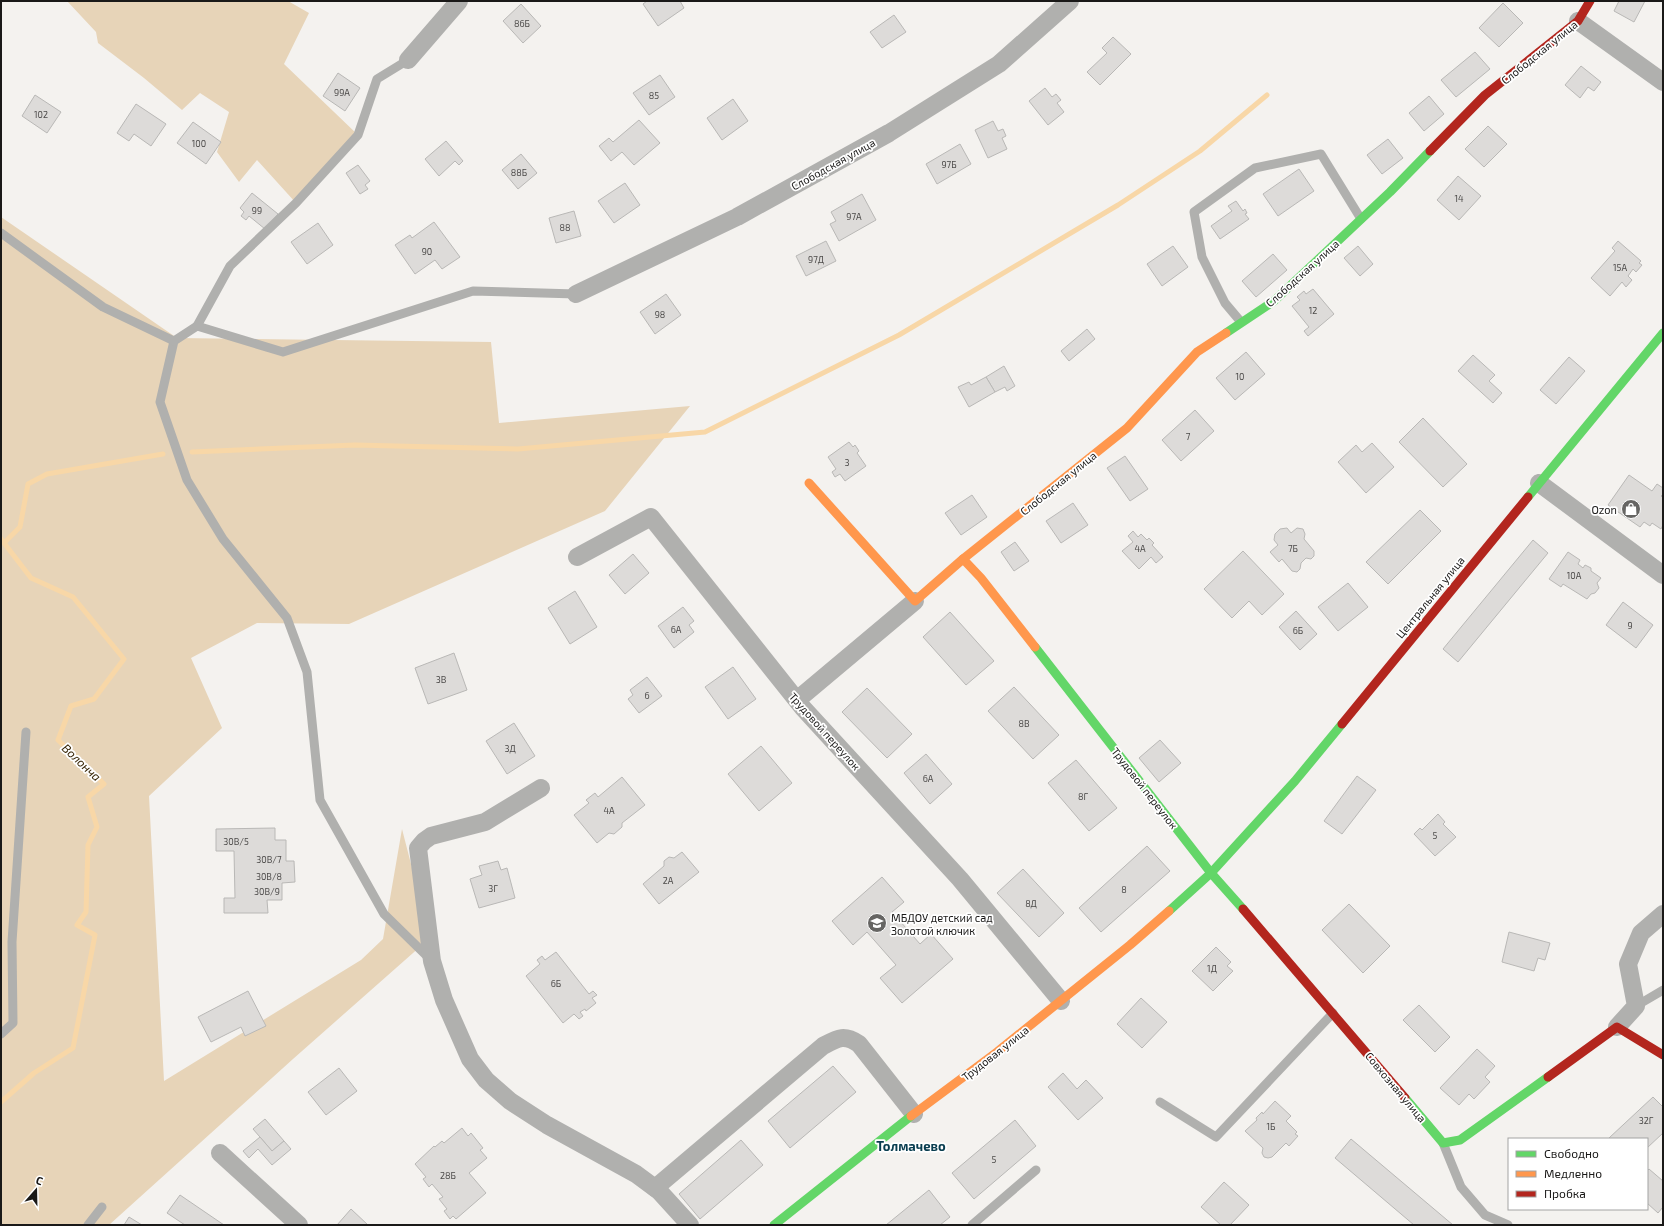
<svg xmlns="http://www.w3.org/2000/svg" width="1664" height="1226" viewBox="0 0 1664 1226" font-family="'Exo 2',sans-serif">
	<style>
		.green { fill: #e7d4b8 }
		.lines { fill: none; stroke-linecap: round; stroke-linejoin: round }
		.stream { stroke: #f8d7a7; stroke-width: 5 }
		.building { fill: #dddbd9; stroke: #b9b8b6 }
		.lane { stroke: #b0b0ae; stroke-width: 9 }
		.street { stroke: #b0b0ae; stroke-width: 18 }
		.fast { stroke: #63d668; stroke-width: 9 }
		.slow { stroke: #ff974d; stroke-width: 9 }
		.jam { stroke: #b3261e; stroke-width: 9 }
		.labels { text-anchor: middle; dominant-baseline: central; stroke-width: 3.5; stroke-linejoin: round; paint-order: stroke }
		.number-label { font-size: 9px; fill: #4c4a49 }
		.street-label { font-size: 11px; fill: #1a1918; stroke: #fff }
		.poi-label { font-size: 11px; fill: #1a1918; stroke: #fff; text-anchor: end }
		.water-label { font-size: 12px; font-style: italic; fill: #372506; stroke: #fff }
		.quarter-label { font-size: 13px; font-weight: bold; fill: #093d4f; stroke: #fff }
	</style>
	<rect width="100%" height="100%" fill="#f4f2ef"/>
	<g class="green">
		<path d="M67 1H288L309 13 284 64 358 135 296 203 257 160 239 182 217 152 229 112 200 93 182 110 144 78 98 43 96 32Z"/>
		<path d="M1 217 177 338 491 342 499 423 690 406 605 511 349 624 257 623 191 658 222 728 149 796 164 1081 361 960 383 939 402 829 430 938 293 1059 109 1225H1Z"/>
	</g>
	<g class="lines">
		<g class="stream">
			<path d="M192 452 355 445 518 449 705 432 899 335 1118 205 1200 151 1267 95"/>
			<path d="M1 539 31 578 73 597 124 659 94 699 71 706 58 740 104 784 88 797 97 827 88 845 86 912 77 925 95 935 73 1048 34 1073 1 1102"/>
			<path d="M4 543 20 527 28 484 47 474 163 454"/>
		</g>
	</g>
	<g class="building">
		<path d="M647 1H680L684 8 658 26 643 4Z"/>
		<path d="M1619 1H1645L1634 22 1614 11Z"/>
		<path d="M1503 3 1523 23 1499 47 1479 28Z"/>
		<path d="M521 4 541 26 523 43 503 21Z"/>
		<path d="M894 15 906 32 882 48 870 32Z"/>
		<path d="M1113 37 1131 54 1100 85 1087 72 1107 53 1102 48Z"/>
		<path d="M1475 52 1490 69 1456 97 1441 80Z"/>
		<path d="M1581 66 1601 82 1594 91 1588 87 1580 98 1565 85Z"/>
		<path d="M338 73 360 88 345 111 323 96Z"/>
		<path d="M660 75 675 97 649 115 633 93Z"/>
		<path d="M1045 88 1052 97 1056 94 1061 100 1057 103 1064 112 1048 125 1029 101Z"/>
		<path d="M35 95 61 112 47 133 22 116Z"/>
		<path d="M1429 96 1444 114 1424 131 1409 113Z"/>
		<path d="M733 99 748 121 722 140 707 118Z"/>
		<path d="M136 104 166 124 151 146 134 134 129 141 117 133Z"/>
		<path d="M639 120 660 143 634 165 622 152 611 161 599 146 609 138 613 142Z"/>
		<path d="M993 121 998 131 1003 129 1006 136 1002 138 1007 149 988 158 975 130Z"/>
		<path d="M193 122 221 142 206 164 177 143Z"/>
		<path d="M1488 126 1507 144 1484 167 1465 149Z"/>
		<path d="M1388 139 1403 158 1382 174 1367 155Z"/>
		<path d="M446 141 463 161 459 165 455 161 439 176 425 159Z"/>
		<path d="M960 144 971 164 937 184 926 164Z"/>
		<path d="M521 154 537 173 518 189 502 170Z"/>
		<path d="M358 165 370 181 365 185 368 189 360 194 346 173Z"/>
		<path d="M1299 169 1314 191 1278 216 1263 194Z"/>
		<path d="M1458 176 1481 196 1459 220 1437 200Z"/>
		<path d="M625 183 640 205 614 223 598 201Z"/>
		<path d="M252 193 278 214 265 229 249 216 246 220 241 216 244 212 240 208Z"/>
		<path d="M862 194 876 220 839 241 830 224 836 221 831 212Z"/>
		<path d="M1236 201 1243 211 1245 209 1247 213 1245 214 1249 219 1220 239 1211 226 1232 211 1228 206Z"/>
		<path d="M574 211 581 236 556 243 549 218Z"/>
		<path d="M434 222 460 257 442 269 435 260 415 274 395 245 410 235 412 238Z"/>
		<path d="M318 223 333 245 307 264 291 242Z"/>
		<path d="M826 241 836 261 806 276 796 256Z"/>
		<path d="M1618 241 1641 261 1639 263 1642 265 1636 272 1633 269 1628 276 1632 280 1626 287 1622 282 1610 296 1591 278 1615 251 1612 248Z"/>
		<path d="M1173 246 1188 267 1162 286 1147 264Z"/>
		<path d="M1358 246 1373 264 1360 276 1344 258Z"/>
		<path d="M1273 254 1287 270 1256 297 1242 281Z"/>
		<path d="M1313 289 1334 314 1308 336 1304 331 1309 327 1292 306 1300 300 1297 297 1304 291 1306 294Z"/>
		<path d="M666 294 681 315 655 334 640 312Z"/>
		<path d="M1087 329 1095 339 1069 361 1061 351Z"/>
		<path d="M1246 352 1265 374 1235 400 1216 378Z"/>
		<path d="M1473 355 1495 375 1489 381 1502 393 1493 403 1458 371Z"/>
		<path d="M1569 357 1585 371 1556 404 1540 390Z"/>
		<path d="M1004 366 1015 386 1007 391 1005 387 995 392 986 377Z"/>
		<path d="M986 377 995 392 969 407 958 387 969 382 971 385Z"/>
		<path d="M1195 410 1214 431 1181 461 1162 440Z"/>
		<path d="M1423 418 1467 464 1443 487 1399 442Z"/>
		<path d="M849 442 853 447 855 445 859 451 857 453 866 466 845 481 840 474 835 477 832 472 836 469 828 457Z"/>
		<path d="M1372 443 1394 467 1366 493 1338 462 1356 445 1362 452Z"/>
		<path d="M1125 456 1148 489 1130 501 1107 468Z"/>
		<path d="M1629 475 1652 491 1657 484 1663 488V494L1661 496 1663 498V525L1661 529 1652 523 1650 526 1644 522 1640 527 1608 505Z"/>
		<path d="M972 495 987 517 961 535 945 513Z"/>
		<path d="M1073 503 1088 525 1061 543 1046 521Z"/>
		<path d="M1420 510 1441 531 1388 584 1366 562Z"/>
		<path d="M1287 528 1291 533 1297 528 1303 529 1305 534 1304 539 1314 551V556L1311 559 1306 558 1301 563 1300 569 1297 572 1292 571 1282 559 1279 562 1270 552 1278 545 1274 540 1275 534 1280 529Z"/>
		<path d="M1133 531 1138 537 1141 534 1147 540 1149 538 1154 543 1152 545 1163 557 1156 563 1151 557 1139 569 1122 551 1133 542 1128 536Z"/>
		<path d="M1533 540 1548 553 1458 662 1443 649Z"/>
		<path d="M1015 542 1029 561 1014 571 1001 552Z"/>
		<path d="M1243 551 1284 594 1262 615 1249 601 1232 618 1204 589Z"/>
		<path d="M1568 552 1580 560 1578 564 1583 568 1585 565 1591 568V571L1601 578 1597 583 1599 588 1595 593 1591 594 1587 599 1563 584 1561 587 1549 579Z"/>
		<path d="M633 554 649 573 625 594 609 575Z"/>
		<path d="M1348 583 1368 607 1338 631 1318 607Z"/>
		<path d="M575 591 597 627 570 644 548 608Z"/>
		<path d="M1623 602 1653 625 1636 648 1606 625Z"/>
		<path d="M683 607 694 621 689 625 694 632 674 648 658 626Z"/>
		<path d="M1296 611 1317 634 1300 650 1279 627Z"/>
		<path d="M950 612 994 661 966 685 923 637Z"/>
		<path d="M454 653 467 690 428 704 415 668Z"/>
		<path d="M733 667 756 699 728 719 705 687Z"/>
		<path d="M647 677 662 696 639 713 628 699 633 695 630 690Z"/>
		<path d="M1014 687 1059 735 1033 759 988 711Z"/>
		<path d="M867 688 912 734 887 758 842 712Z"/>
		<path d="M514 723 535 756 507 774 486 741Z"/>
		<path d="M1160 740 1181 763 1159 782 1139 758Z"/>
		<path d="M761 746 792 783 759 811 728 774Z"/>
		<path d="M926 754 952 784 930 804 904 773Z"/>
		<path d="M1076 760 1117 808 1089 831 1048 783Z"/>
		<path d="M1357 776 1376 790 1342 834 1324 821Z"/>
		<path d="M622 777 645 805 622 823V827L614 834 609 833 597 843 574 815 589 803 586 800 595 793 598 797Z"/>
		<path d="M1438 814 1445 822 1443 824 1456 837 1435 856 1414 834 1420 828 1422 830Z"/>
		<path d="M275 828V840H286V861H294L295 882 282 883V900H267L268 913H224V898H235L234 851H216V829Z"/>
		<path d="M1147 846 1170 871 1101 932 1079 908Z"/>
		<path d="M682 852 699 872 659 904 643 884 664 866V861L669 857 674 858Z"/>
		<path d="M498 861 501 870 507 868 515 898 479 908 470 879 482 875 479 866Z"/>
		<path d="M1023 869 1064 913 1039 937 997 893Z"/>
		<path d="M882 877 904 902 892 912 920 944 931 934 953 959 902 1003 880 978 896 965 867 932 853 945 832 921Z"/>
		<path d="M1349 904 1390 946 1363 973 1322 930Z"/>
		<path d="M1509 932 1550 943 1545 960 1538 958 1534 971 1502 962Z"/>
		<path d="M1216 947 1231 962 1227 966 1233 971 1213 991 1192 971Z"/>
		<path d="M556 952 589 994 593 991 597 995 592 998 596 1003 586 1011 585 1009 580 1012 583 1016 579 1019 574 1014 563 1023 526 976 540 964 537 960 542 956 545 960Z"/>
		<path d="M248 991 266 1026 245 1036 241 1027 211 1042 198 1017Z"/>
		<path d="M1141 998 1167 1022 1142 1048 1117 1024Z"/>
		<path d="M1419 1005 1450 1037 1435 1052 1403 1020Z"/>
		<path d="M1477 1049 1495 1066 1485 1077 1490 1082 1474 1099 1469 1094 1459 1105 1440 1088Z"/>
		<path d="M833 1066 856 1092 790 1148 768 1121Z"/>
		<path d="M339 1068 357 1091 326 1115 308 1092Z"/>
		<path d="M1063 1073 1077 1089 1086 1080 1103 1098 1078 1120 1048 1087Z"/>
		<path d="M1653 1097 1663 1107V1133L1647 1148V1139H1610L1609 1138Z"/>
		<path d="M1275 1101 1291 1116 1286 1121 1297 1132 1295 1134 1298 1136 1289 1146 1286 1143 1272 1157 1268 1158 1264 1157 1262 1153 1263 1148 1245 1131 1257 1120 1256 1118 1262 1112 1263 1114Z"/>
		<path d="M265 1119 284 1141 272 1151 253 1129Z"/>
		<path d="M1015 1120 1036 1146 974 1199 952 1173Z"/>
		<path d="M462 1128 468 1136 471 1133 483 1148 480 1150 487 1158 469 1173 486 1193 456 1219 453 1216 450 1219 444 1211 447 1209 439 1199 443 1197 432 1184 429 1187 423 1179 426 1177 415 1164 434 1146 435 1147 442 1141 444 1143Z"/>
		<path d="M260 1137 272 1151 284 1141 291 1149 272 1165 258 1149 249 1158 243 1151Z"/>
		<path d="M1351 1139 1453 1225H1414L1335 1158Z"/>
		<path d="M741 1140 763 1165 700 1219 679 1194Z"/>
		<path d="M1649 1169 1663 1181V1207L1658 1213 1647 1203V1171Z"/>
		<path d="M1224 1182 1249 1205 1230 1225H1221L1201 1207Z"/>
		<path d="M929 1190 950 1217 940 1225H886Z"/>
		<path d="M180 1195 224 1225H185L167 1213Z"/>
		<path d="M351 1209 368 1225H337Z"/>
		<path d="M129 1217 142 1225H124Z"/>
	</g>
	<g class="lines">
		<g class="lane">
			<path d="M408 60 377 79 358 135 296 203 230 266 197 326 174 341 160 402 187 480 223 539 287 618 307 672 320 800 384 914 430 959"/>
			<path d="M1 233 103 307 174 341"/>
			<path d="M1241 322 1225 303 1202 257 1194 212 1255 168 1321 154 1361 219"/>
			<path d="M197 326 283 352 473 291 576 294"/>
			<path d="M1636 1006 1663 990"/>
			<path d="M1 1034 13 1023 12 942 26 732"/>
			<path d="M1160 1102 1216 1137 1333 1013"/>
			<path d="M1443 1143 1461 1187 1485 1215 1508 1225"/>
			<path d="M88 1225 102 1207"/>
			<path d="M972 1225 1036 1170"/>
		</g>
		<g class="street">
			<path d="M1578 21 1663 82"/>
			<path d="M408 60 459 1"/>
			<path d="M576 294 737 217 889 133 999 64 1070 1"/>
			<path d="M1539 483 1663 575"/>
			<path d="M577 557 651 517 803 708 960 879 1061 1001"/>
			<path d="M797 700 915 601"/>
			<path d="M541 788 485 822 431 836 424 841 418 848 432 961 444 1000 470 1059 486 1080 510 1101 547 1125 636 1174 659 1191 690 1225"/>
			<path d="M1617 1027 1636 1006 1628 964 1641 933 1663 914"/>
			<path d="M220 1153 299 1225"/>
			<path d="M655 1188 823 1046C838 1038 844 1034 859 1044L914 1114"/>
		</g>
		<g class="fast">
			<path d="M1226 333 1274 301 1390 192 1430 151"/>
			<path d="M1528 497 1663 333"/>
			<path d="M1035 647 1211 873 1243 909"/>
			<path d="M1169 911 1211 873 1295 781 1342 724"/>
			<path d="M1405 1098 1443 1143 1460 1140 1548 1077"/>
			<path d="M774 1225 911 1116"/>
		</g>
		<g class="slow">
			<path d="M809 483 915 601 963 559 981 578 1035 647"/>
			<path d="M963 559 1127 428 1197 352 1226 333"/>
			<path d="M911 1116 997 1052 1130 945 1169 911"/>
		</g>
		<g class="jam">
			<path d="M1430 151 1485 95 1578 21 1590 1"/>
			<path d="M1342 724 1528 497"/>
			<path d="M1243 909 1405 1098"/>
			<path d="M1548 1077 1617 1027 1663 1055"/>
		</g>
	</g>
	<defs>
		<g id="shop-disc" transform="scale(1)"><circle r="9.5" fill="#666563" stroke="#fff"/><path d="M-5-2.5h2.3a2.7 3.5 0 0 1 5.4 0H5L5.5 6h-11ZM-1.5-2.5h3a1.5 2.3 0 0 0-3 0Z" fill="#fff"/></g>
		<g id="school-disc" transform="scale(1)"><circle r="9.5" fill="#666563" stroke="#fff"/><path d="M0-5L7-2L0 1L-7-2ZM-4 1L0 2.5L4 1V4Q0 6-4 4Z" fill="#fff"/></g>
	</defs>
	<g fill-rule="evenodd">
		<use href="#shop-disc" x="1631" y="509"/>
		<use href="#school-disc" x="877" y="923"/>
	</g>
	<g class="labels">
		<g class="number-label">
			<text x="522" y="23">86Б</text>
			<text x="342" y="92">99А</text>
			<text x="654" y="95">85</text>
			<text x="41" y="114">102</text>
			<text x="199" y="143">100</text>
			<text x="949" y="164">97Б</text>
			<text x="519" y="172">88Б</text>
			<text x="1459" y="198">14</text>
			<text x="257" y="210">99</text>
			<text x="854" y="216">97А</text>
			<text x="565" y="227">88</text>
			<text x="427" y="251">90</text>
			<text x="816" y="259">97Д</text>
			<text x="1620" y="267">15А</text>
			<text x="1313" y="310">12</text>
			<text x="660" y="314">98</text>
			<text x="1240" y="376">10</text>
			<text x="1188" y="436">7</text>
			<text x="847" y="462">3</text>
			<text x="1140" y="548">4А</text>
			<text x="1293" y="548">7Б</text>
			<text x="1574" y="575">10А</text>
			<text x="1630" y="625">9</text>
			<text x="676" y="629">6А</text>
			<text x="1298" y="630">6Б</text>
			<text x="441" y="679">3В</text>
			<text x="647" y="695">6</text>
			<text x="1024" y="723">8В</text>
			<text x="510" y="748">3Д</text>
			<text x="928" y="778">6А</text>
			<text x="1083" y="796">8Г</text>
			<text x="609" y="810">4А</text>
			<text x="1435" y="835">5</text>
			<text x="236" y="841">30В/5</text>
			<text x="269" y="859">30В/7</text>
			<text x="269" y="876">30В/8</text>
			<text x="668" y="880">2А</text>
			<text x="493" y="888">3Г</text>
			<text x="1124" y="889">8</text>
			<text x="267" y="891">30В/9</text>
			<text x="1031" y="903">8Д</text>
			<text x="1212" y="968">1Д</text>
			<text x="556" y="983">6Б</text>
			<text x="1646" y="1120">32Г</text>
			<text x="1271" y="1126">1Б</text>
			<text x="994" y="1159">5</text>
			<text x="448" y="1175">28Б</text>
		</g>
		<g class="street-label">
			<text transform="translate(1539 52) rotate(-39)">Слободская улица</text>
			<text transform="translate(833 164) rotate(-29)">Слободская улица</text>
			<text transform="translate(1302 273) rotate(-42)">Слободская улица</text>
			<text transform="translate(1058 483) rotate(-39)">Слободская улица</text>
			<text transform="translate(1430 597) rotate(-51)">Центральная улица</text>
			<text transform="translate(825 731) rotate(48)">Трудовой переулок</text>
			<text transform="translate(1145 788) rotate(52)">Трудовой переулок</text>
			<text transform="translate(995 1053) rotate(-38)">Трудовая улица</text>
			<text transform="translate(1396 1087) rotate(50)">Совхозная улица</text>
		</g>
		<g class="poi-label">
			<text x="1617" y="509">Ozon</text>
			<text x="891" y="917" text-anchor="start">МБДОУ детский сад<tspan x="891" dy="13">Золотой ключик</tspan></text>
		</g>
		<g class="water-label">
			<text transform="translate(82 762) rotate(43)">Волонча</text>
		</g>
		<g class="quarter-label">
			<text x="911" y="1146">Толмачево</text>
		</g>
	</g>
	<rect width="1664" height="1226" fill="none" stroke="#1a1918" stroke-width="4"/>
	<rect x="1508" y="1138" width="140" height="72" fill="#ffffff" stroke="#a3a3a3"/>
	<rect x="1516" y="1151" width="20" height="6" fill="#63d668" stroke="#a3a3a3"/>
	<text x="1544" y="1158" font-size="12" fill="#1a1918">Свободно</text>
	<rect x="1516" y="1171" width="20" height="6" fill="#ff974d" stroke="#a3a3a3"/>
	<text x="1544" y="1178" font-size="12" fill="#1a1918">Медленно</text>
	<rect x="1516" y="1191" width="20" height="6" fill="#b3261e" stroke="#a3a3a3"/>
	<text x="1544" y="1198" font-size="12" fill="#1a1918">Пробка</text>
	<g transform="translate(36 1190) rotate(20)" stroke="#ffffff" stroke-width="3" paint-order="stroke">
	<path d="M0-3L7 15L0 10L-7 15Z" fill="#1a1918"/>
	<text y="-6" font-size="11" font-weight="bold" text-anchor="middle" fill="#1a1918">С</text>
	</g>
</svg>
